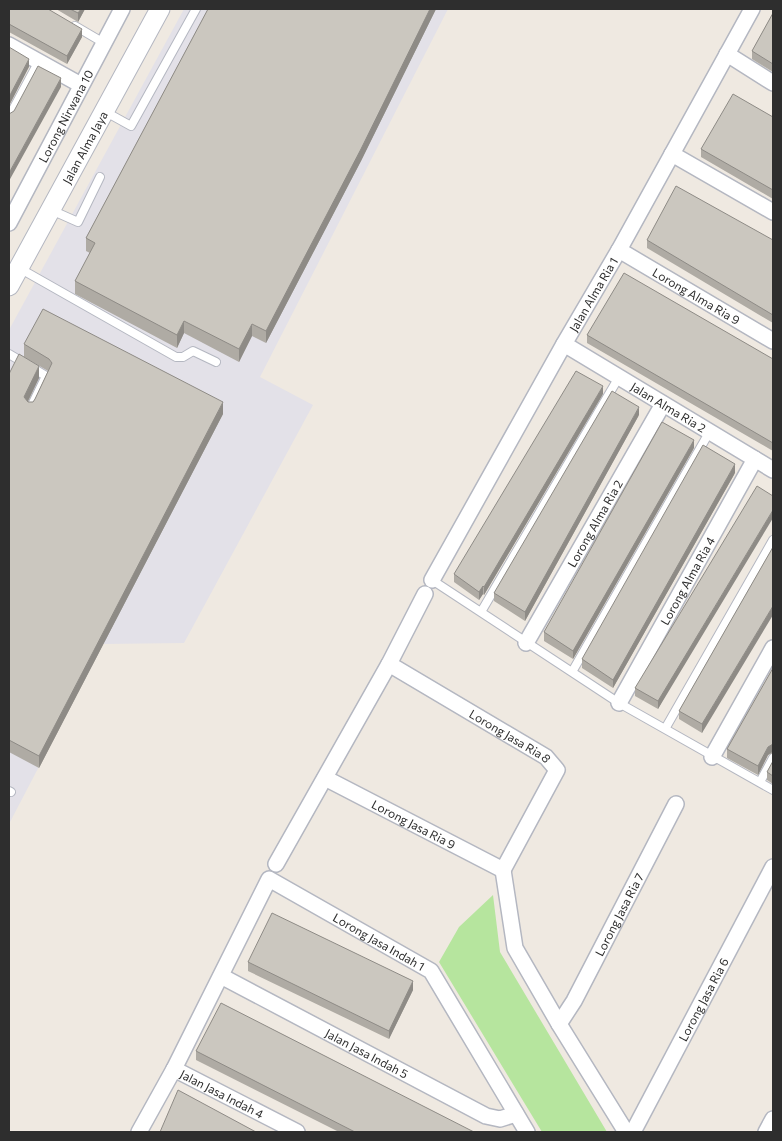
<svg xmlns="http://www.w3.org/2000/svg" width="782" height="1141" viewBox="0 0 782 1141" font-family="Commissioner,sans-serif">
	<rect width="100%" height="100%" fill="#efe9e1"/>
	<path fill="#e3e1e8" d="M184,9H448L260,377L313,405L184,643L103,644L9,824V330Z"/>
	<path fill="#b6e59e" d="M493,895L500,952L607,1132H542L439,962L459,927Z"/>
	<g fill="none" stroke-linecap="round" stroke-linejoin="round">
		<defs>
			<path id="service" d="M75,26L104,43
				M104,111L131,126L196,9
				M9,117L39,61
				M51,210L78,222L100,177
				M19,268L176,357H183L193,351L216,362
				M9,354L46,376L31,407
				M432,580L619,703L773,790
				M481,612L619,377
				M572,672L710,431
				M665,729L773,540
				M760,782L773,758
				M9,791L11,792"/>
			<g id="minor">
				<path d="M9,45L81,85"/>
				<path d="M727,54L773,83"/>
				<path d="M672,154L773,212"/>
				<path id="s1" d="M9,223L122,9"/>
				<path id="s2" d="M619,250L773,341"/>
				<path id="s3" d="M564,344L773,470"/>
				<path id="s4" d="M432,580L564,344L619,250L752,9"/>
				<path id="s5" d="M526,643L663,404"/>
				<path id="s6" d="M389,664L546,757L557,770L503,870"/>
				<path id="s7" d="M619,703L755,459"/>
				<path d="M712,757L773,648"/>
				<path id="s8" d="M325,778L503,870"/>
				<path d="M276,864L389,664L425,594"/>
				<path d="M503,870L515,948L559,1024L626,1132"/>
				<path id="s9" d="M221,976L486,1116L500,1119L516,1114"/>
				<path id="s10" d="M559,1024L574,1001L676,804"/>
				<path id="s11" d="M174,1069L297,1132"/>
				<path id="s12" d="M139,1132L174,1069L269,879L431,971L527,1132"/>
				<path id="s13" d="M633,1132L773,867"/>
				<path d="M766,1132L773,1119"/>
			</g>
			<g id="tertiary">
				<path id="s14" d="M9,286L160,9"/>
			</g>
		</defs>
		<use href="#service" stroke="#b4b7c1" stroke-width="10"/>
		<use href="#minor" stroke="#b4b7c1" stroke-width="18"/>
		<use href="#tertiary" stroke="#b4b7c1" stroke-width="21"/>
		<use href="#service" stroke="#fff" stroke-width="8"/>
		<use href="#minor" stroke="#fff" stroke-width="15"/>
		<use href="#tertiary" stroke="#fff" stroke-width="19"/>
	</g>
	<path fill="#afaba4" d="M9,9L82,37L67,64L9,32Z
		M56,9H85L78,22Z
		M208,9H436L361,161L266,343L252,336L239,362L184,333L177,348L75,294V281L90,253L86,251V238Z
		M773,13V72L752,59V51Z
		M773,117V199L701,157V149Z
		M647,240H773V323L647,248Z
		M587,335L773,359V451L587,343Z
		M24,344L223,414L39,768L9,752V374L39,378L28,402H33L35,399L48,371L24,357Z
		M603,394L484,595L483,594L479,600L454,582V574Z
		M639,415L525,621L494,601V593Z
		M694,448L573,659L544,641V632Z
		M735,473L613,688L582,668V659Z
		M773,496L658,709L635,696V688Z
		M773,547L702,733L679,719V711Z
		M773,668V753L768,755L758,775L727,758V749Z
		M773,761V784L767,780V772Z
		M248,962L413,990L389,1039L248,971Z
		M196,1051L474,1132H339L196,1060Z"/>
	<path fill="#8e8b86" d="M81,9H85L78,22V13Z
		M430,9H436L361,161L266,343V331Z
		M82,29V37L67,64V56Z
		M29,59V67L9,106V97Z
		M61,78V87L9,181V173Z
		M184,321V333L177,348V335Z
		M252,324V336L239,362V349Z
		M39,366V378L24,409V397Z
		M603,386V394L484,595V587Z
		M223,402V414L39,768V756Z
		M639,407V415L525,621V612Z
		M694,440V448L573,659V651Z
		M735,464V473L613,688V680Z
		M773,510V518L658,709V701Z
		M483,586V594L479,600V592Z
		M773,606V615L702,733V724Z
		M772,744V752L768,755L758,775V766L768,747Z
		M413,981V990L389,1039V1031Z"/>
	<path fill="#cbc7bf" stroke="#8e8b86" d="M9,9H48L82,29L67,56L9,24Z
		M70,9H81L78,13Z
		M208,9H430L361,149L266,331L252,324L239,349L184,321L177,335L75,281L95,243L86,238Z
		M773,13V64L752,51Z
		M9,47L29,59L9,97Z
		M38,66L61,78L9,173V114L14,111Z
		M733,94L773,117V190L701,149Z
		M676,186L773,240V315L647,240Z
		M624,273L773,359V443L587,335Z
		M43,309L223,402L39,756L9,740V374L19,354L39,366L24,397L28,402H33L35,399L52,363L49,359L24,344Z
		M576,371L603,386L484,587L483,586L479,592L454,574Z
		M612,391L639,407L525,612L494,593Z
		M662,422L694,440L573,651L544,632Z
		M703,445L735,464L613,680L582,659Z
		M757,486L773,496V510L658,701L635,688Z
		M773,547V606L702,724L679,711Z
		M773,668V744L768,747L758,766L727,749Z
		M773,761V776L767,772Z
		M272,913L413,981L389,1031L248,962Z
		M221,1003L474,1132H355L196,1051Z
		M178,1090L256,1132H160Z"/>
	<g text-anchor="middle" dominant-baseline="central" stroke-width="4.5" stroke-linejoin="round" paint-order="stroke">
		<g font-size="12" fill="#2e2e2e" stroke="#fff">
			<text stroke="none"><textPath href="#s1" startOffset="121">Lorong Nirwana 10</textPath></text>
			<text stroke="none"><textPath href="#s14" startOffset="158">Jalan Alma Jaya</textPath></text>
			<text stroke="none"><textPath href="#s4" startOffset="328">Jalan Alma Ria 1</textPath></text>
			<text stroke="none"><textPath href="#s2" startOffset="90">Lorong Alma Ria 9</textPath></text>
			<text stroke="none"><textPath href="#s3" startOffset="122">Jalan Alma Ria 2</textPath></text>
			<text stroke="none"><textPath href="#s5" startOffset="138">Lorong Alma Ria 2</textPath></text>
			<text stroke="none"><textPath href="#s7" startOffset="140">Lorong Alma Ria 4</textPath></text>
			<text stroke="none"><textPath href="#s6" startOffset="141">Lorong Jasa Ria 8</textPath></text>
			<text stroke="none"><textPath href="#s8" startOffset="100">Lorong Jasa Ria 9</textPath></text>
			<text stroke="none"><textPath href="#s10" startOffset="125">Lorong Jasa Ria 7</textPath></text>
			<text stroke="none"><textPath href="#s12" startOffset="411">Lorong Jasa Indah 1</textPath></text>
			<text stroke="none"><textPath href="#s13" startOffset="150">Lorong Jasa Ria 6</textPath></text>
			<text stroke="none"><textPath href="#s9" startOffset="165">Jalan Jasa Indah 5</textPath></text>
			<text stroke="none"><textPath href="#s11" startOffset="54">Jalan Jasa Indah 4</textPath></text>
		</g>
	</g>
	<rect width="782" height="1141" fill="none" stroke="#2e2e2e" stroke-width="20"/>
</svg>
